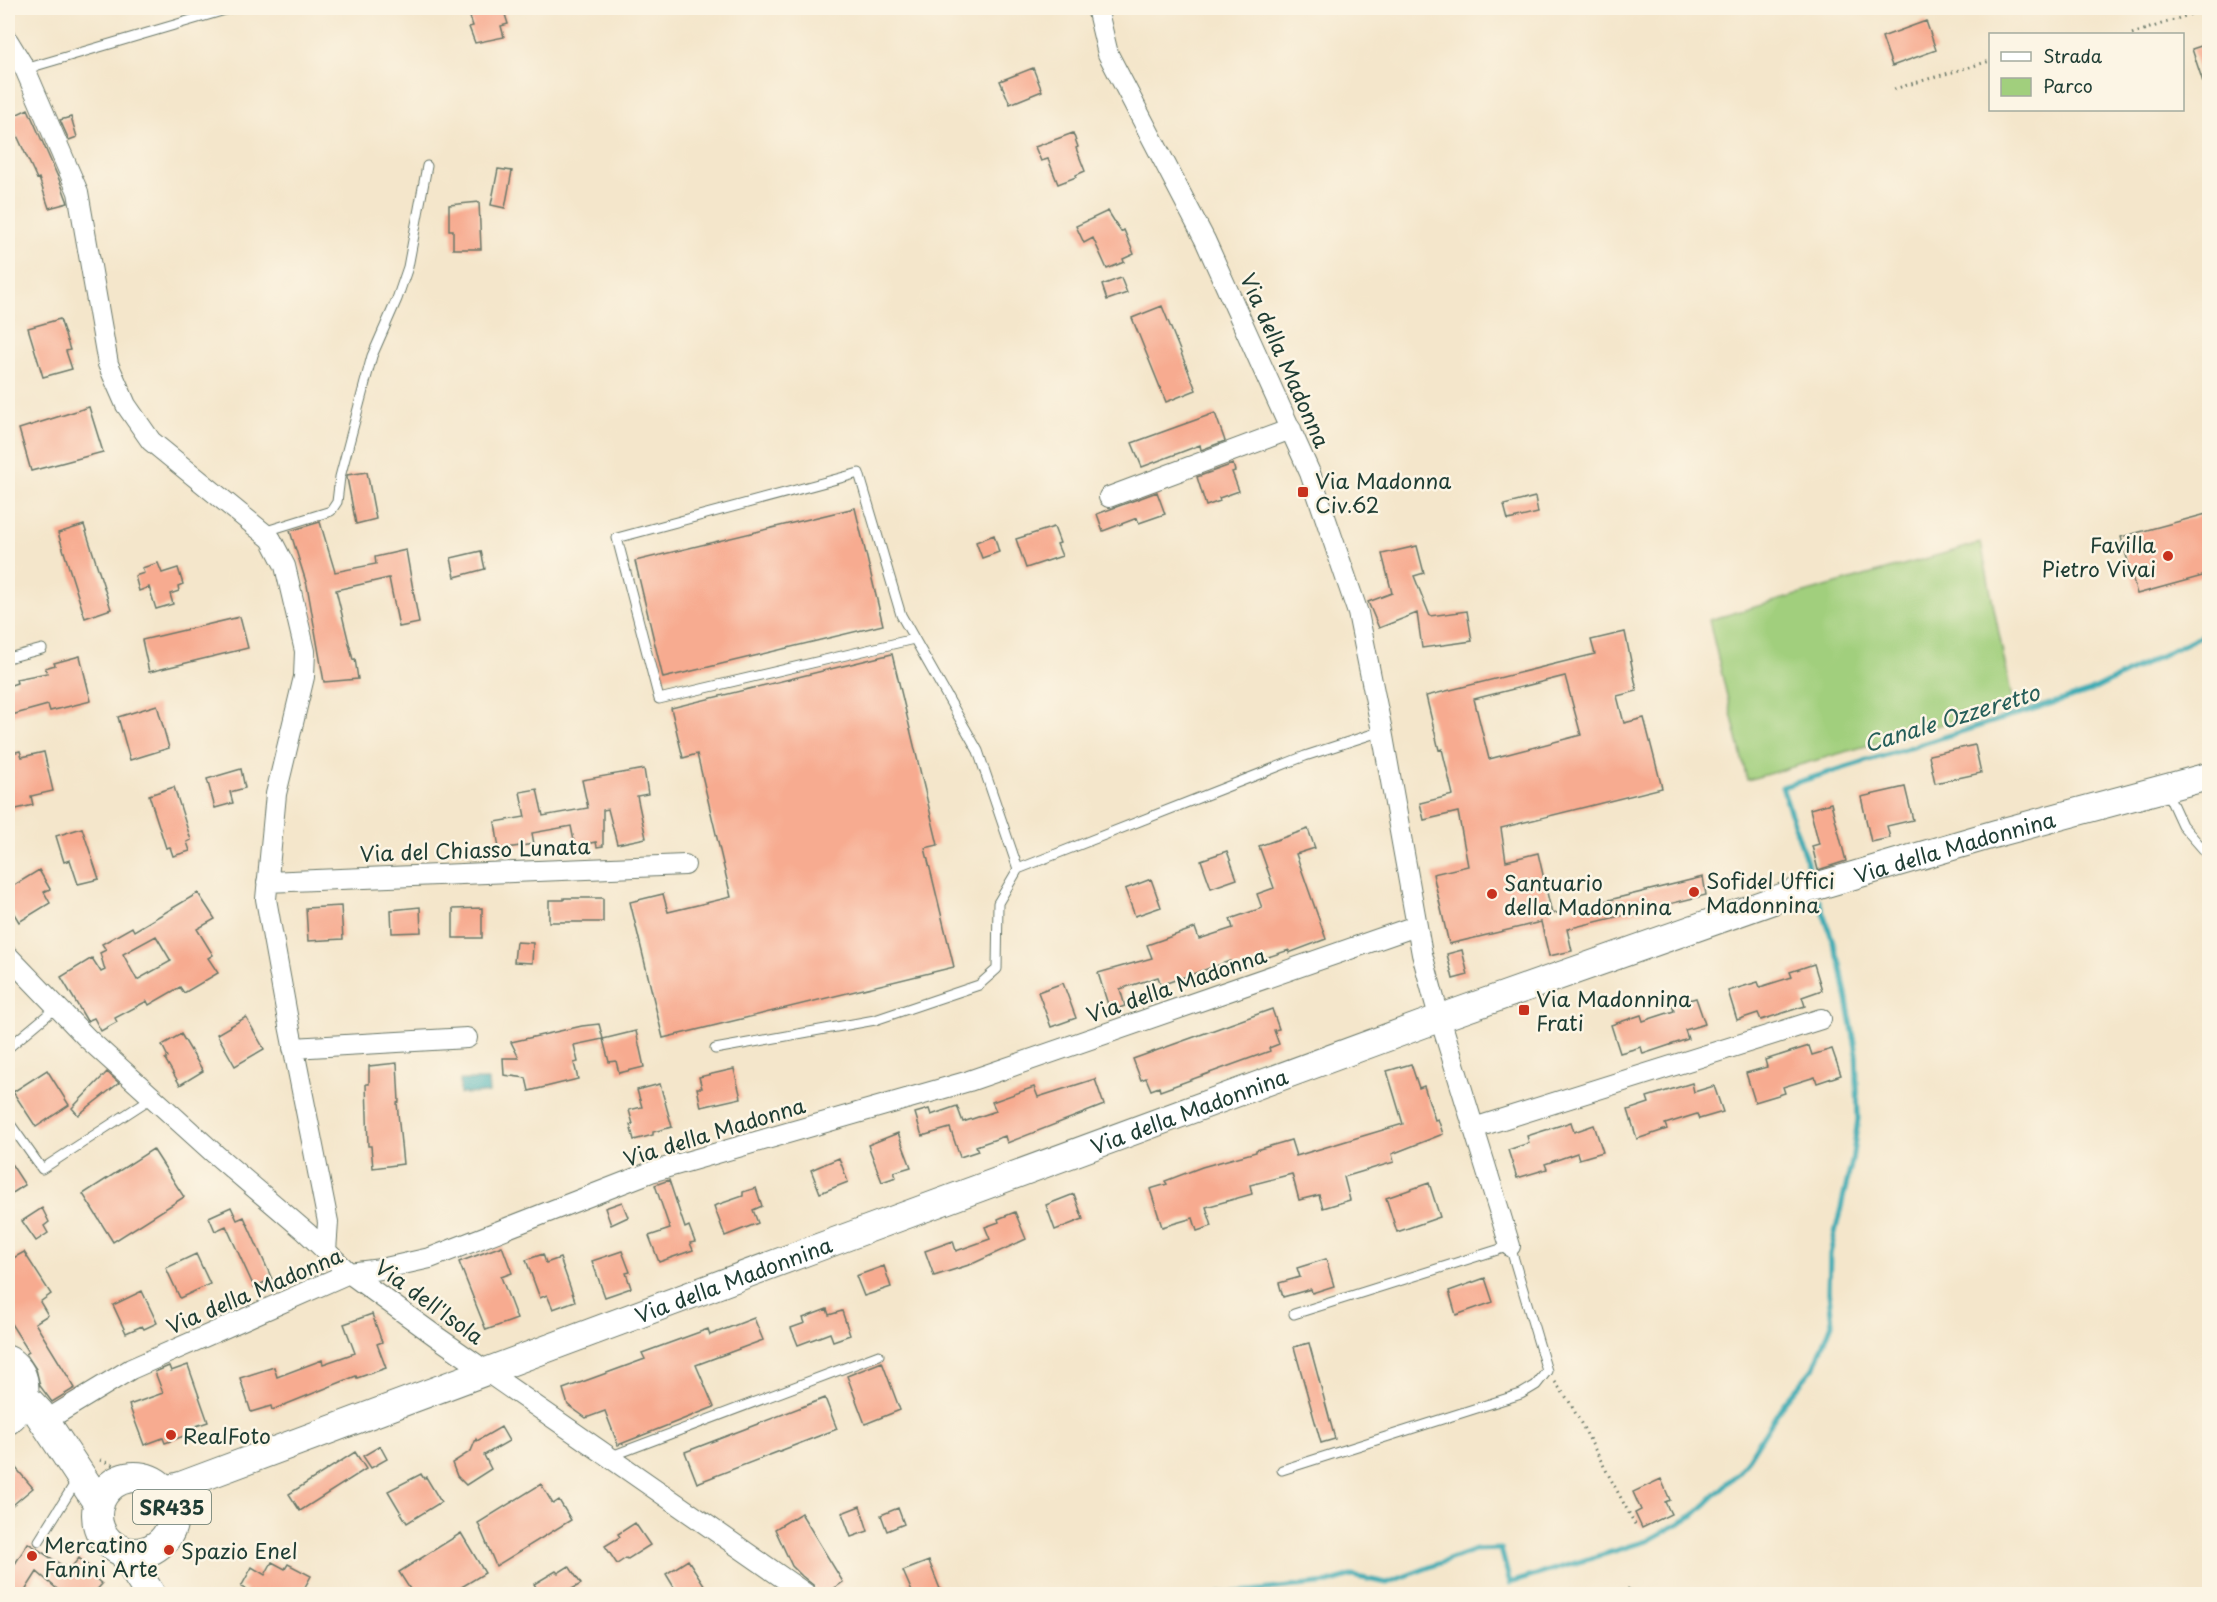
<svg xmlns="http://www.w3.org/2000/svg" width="2217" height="1602" viewBox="0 0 2217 1602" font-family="'Playpen Sans',sans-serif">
	<rect width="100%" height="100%" fill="#fcf5e5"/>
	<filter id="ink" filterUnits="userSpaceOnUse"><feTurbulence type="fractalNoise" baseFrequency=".0167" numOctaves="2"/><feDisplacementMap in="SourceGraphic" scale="12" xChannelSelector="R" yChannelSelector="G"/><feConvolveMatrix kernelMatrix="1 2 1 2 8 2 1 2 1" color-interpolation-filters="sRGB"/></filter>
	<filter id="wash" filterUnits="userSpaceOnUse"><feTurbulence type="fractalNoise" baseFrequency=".008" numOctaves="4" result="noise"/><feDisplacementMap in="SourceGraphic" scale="24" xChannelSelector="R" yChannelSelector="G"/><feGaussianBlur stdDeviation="1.35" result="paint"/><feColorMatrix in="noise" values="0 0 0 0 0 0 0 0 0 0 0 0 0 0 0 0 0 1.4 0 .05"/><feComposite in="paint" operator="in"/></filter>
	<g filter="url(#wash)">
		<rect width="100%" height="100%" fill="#f4e6cb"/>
		<path fill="#a1cf7d" stroke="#608658" stroke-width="1.5" d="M1981,543L2013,704L1747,780L1709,620Z"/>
		<path fill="#38aab3" stroke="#2c7474" stroke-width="1.5" d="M460,1080H488L489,1093L460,1094Z"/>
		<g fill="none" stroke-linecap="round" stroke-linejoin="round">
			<path stroke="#38aab3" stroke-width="5" d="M1811,875L1782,787L2089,692L2210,631
				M1219,1594L1328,1583L1352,1576L1387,1583L1475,1550L1501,1549L1510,1583L1647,1541L1694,1515L1741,1470L1783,1404L1815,1366L1832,1323L1829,1293L1830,1254L1852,1161L1858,1119L1856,1048L1840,963L1819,900"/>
		</g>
		<g id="blocks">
			<path fill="#f7ab90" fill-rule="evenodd" d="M467,8H503L508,24L501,26L504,37L475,43L469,27L473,26Z
				M1926,21L1936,50L1892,66L1882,37Z
				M2210,43V94H2207L2192,49Z
				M1033,68L1042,91L1010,104L1000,81Z
				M28,109L61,184L68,203L49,208L39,178L37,179L9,118Z
				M71,117L77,137L69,140L60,120Z
				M1073,133L1078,147L1076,148L1085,171L1076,175V177L1058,184L1048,159L1041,161L1035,147Z
				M498,169L512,171L505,208L491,205Z
				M479,202L481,249H453V230H449V205Z
				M1108,211L1121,232L1124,230L1134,254L1123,259L1124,262L1107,269L1093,238L1084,243L1076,226Z
				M1121,278L1127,293L1107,300L1102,285Z
				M1162,306L1196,390L1166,402L1132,318Z
				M60,319L70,350L66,351L72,369L43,377L28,328Z
				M89,407L103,452L31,471L19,429Z
				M1215,413L1225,441L1201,450L1200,445L1142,467L1132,443Z
				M1233,464L1235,471L1232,472L1239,491L1219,498L1220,501L1206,506L1197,477Z
				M367,472L376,519L356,524L347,478V475Z
				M1157,492L1165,514L1139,523L1137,518L1103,531L1097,514Z
				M1535,497L1538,513L1508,520L1504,505Z
				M855,508L883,625L663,678L635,561Z
				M2210,513V574L2137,594L2121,537Z
				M320,522L335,572L376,564L375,557L406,550L419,623L399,627L389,578L336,590L353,660L355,659L358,679L324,682L307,585L290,531Z
				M84,525L111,609L85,618L58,533Z
				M1054,527L1060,543L1057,544L1062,556L1026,568L1016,539Z
				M994,535L999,552L982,558L976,542Z
				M1417,546L1424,573L1414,576L1430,616L1467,611L1472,641L1422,648L1417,613L1379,628L1368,602L1392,593L1382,554Z
				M481,551L485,569L455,577L451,558Z
				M158,563L162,573L178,568L183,584L178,586L179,591L170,594L173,604L156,609L149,587L139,591L135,576L144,573L142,568Z
				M240,617L248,648L149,672L142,640Z
				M1625,632L1637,691L1617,696L1624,723L1644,718L1662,788L1501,828L1506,861L1538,853L1552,914L1703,877L1706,895L1567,929L1572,951L1549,956L1541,922L1449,944L1433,874L1468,866L1458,812L1424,820L1420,803L1453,795L1442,749L1439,750L1426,696L1595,654L1591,640ZM1565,676L1581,735L1489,759L1474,699Z
				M892,654L938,845L925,848L954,967L663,1038L630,902L663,894L668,912L731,897L697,754L683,758L671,708Z
				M80,656L91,701L50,711L48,705L8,716V686L17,683L16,679L47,673L45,668L55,665L54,663Z
				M157,705L169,748L130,760L118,717Z
				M1975,745L1981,773L1935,783L1929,755Z
				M20,751L22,757L44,752L53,791L31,796L33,805L8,811V754Z
				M241,769L245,788L230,792L233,803L215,808L207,779Z
				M644,769L648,794L637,796L646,838L617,844L608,809L603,810V846L597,847L596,842L575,846L571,826L532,833L534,844L499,849L495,822L525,817L520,792L537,789L543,816L588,808L582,780Z
				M174,787L191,840L187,842L190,851L173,856L170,847L166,848L149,795Z
				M1905,787L1913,820L1887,826L1890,838L1871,842L1861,797Z
				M1831,803L1846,861L1818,870L1812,846L1819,844L1810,809Z
				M82,828L99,879L78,884L70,860L64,862L56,836Z
				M1308,829L1315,848L1296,854L1326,939L1289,953V950L1233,969L1230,961L1161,985L1158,977L1120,989L1125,1006L1110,1011L1098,973L1152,958L1147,945L1195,928L1199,939L1233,928L1230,919L1262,908L1257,894L1274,888L1259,846Z
				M1227,851L1237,879L1211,888L1201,860Z
				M39,870L50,889L44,892L50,903L19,922L13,912L8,915V889Z
				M1151,879L1161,907L1135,916L1125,889Z
				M198,893L215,919L197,929L213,955L208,958L218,973L184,993L180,987L149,1005L147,1001L115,1018L117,1022L101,1031L94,1018L87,1021L61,977L92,958L101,972L105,970L100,953L106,950L102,944L132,927L134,931ZM156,936L171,961L137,980L123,954Z
				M564,898H603V922H549V900H564Z
				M341,906L343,939L308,941L306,908Z
				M420,907L421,932L392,933L391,910Z
				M482,908V938H453V909Z
				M516,942L533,943L532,963L514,962Z
				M1462,950L1468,975L1453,979L1447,954Z
				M1814,964L1822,990L1802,997L1805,1006L1761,1020L1758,1013L1737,1020L1728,991L1758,982L1760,987L1792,977L1790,972Z
				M1063,983L1076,1018L1051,1027L1038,992Z
				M1696,998L1705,1024L1685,1030L1688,1039L1643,1054L1641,1047L1620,1053L1611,1025L1641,1015L1643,1021L1674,1011L1672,1005Z
				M1272,1009L1279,1029L1274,1030L1279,1044L1269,1048L1270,1051L1160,1091L1159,1087L1151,1090L1146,1078L1141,1080L1133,1059Z
				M246,1017L264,1049L235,1066L217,1034Z
				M599,1024L603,1039L574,1045L578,1062L574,1063L578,1079L529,1091L526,1078L504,1075L503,1058H519L511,1042L582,1026Z
				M636,1031L644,1067L619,1073L616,1061L609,1062L603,1039Z
				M181,1034L203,1071L180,1085L165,1059L168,1057L162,1045Z
				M1809,1046L1812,1055L1832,1049L1841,1075L1817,1083L1815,1077L1783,1087L1785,1093L1755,1102L1746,1073L1767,1067L1765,1060Z
				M397,1063L399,1102L397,1103L403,1164L373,1168L371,1146H368L366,1084H369V1066Z
				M1411,1064L1419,1088L1424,1086L1435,1120L1438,1119L1443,1134L1392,1154L1394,1162L1344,1177L1350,1200L1323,1208L1319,1195L1299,1200L1292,1174L1250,1185L1252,1194L1206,1207L1212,1226L1197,1231L1193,1218L1162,1227L1150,1189L1167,1184L1165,1181L1202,1167L1256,1152V1150L1291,1140L1296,1156L1403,1124L1387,1071Z
				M734,1069L741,1098L701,1107L697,1088H702L699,1077Z
				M47,1070L69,1105L36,1127L13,1092Z
				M107,1072L119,1083L78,1115L72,1108Z
				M1095,1079L1104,1105L1007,1143L1005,1136L976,1146L978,1151L960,1157L950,1128L922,1136L915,1113L929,1109L931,1115L957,1106L963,1122L996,1111L992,1102L1034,1087L1038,1097Z
				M1692,1083L1694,1092L1714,1086L1723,1112L1699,1119L1697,1114L1665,1124L1667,1129L1637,1139L1628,1110L1649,1103L1647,1097Z
				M660,1084L672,1127L653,1132V1135L634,1140L630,1125L633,1124L629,1110L642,1107L637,1090Z
				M1571,1122L1574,1132L1594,1125L1603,1152L1579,1159L1577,1153L1545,1164L1547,1169L1517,1178L1508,1150L1529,1143L1527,1136Z
				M898,1133L911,1167L894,1172L896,1177L882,1182L868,1145Z
				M153,1149L184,1197L113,1242L83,1194Z
				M839,1158L848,1182L820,1193L811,1170Z
				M8,1159L25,1185L8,1196Z
				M669,1180L685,1228L689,1226L695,1242L690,1243L693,1250L659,1262L649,1236L670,1229L655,1185Z
				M1429,1183L1440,1217L1397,1232L1386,1198Z
				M756,1188L762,1206L753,1210L758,1223L725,1236L714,1206L743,1196V1192Z
				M1074,1194L1083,1219L1055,1230L1046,1205Z
				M622,1202L628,1217L611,1225L605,1208Z
				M231,1207L237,1220L244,1217L272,1279L254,1287L226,1226L215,1231L209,1217Z
				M42,1208L49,1222L44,1226L48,1233L36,1241L22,1221Z
				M1015,1212L1026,1239L972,1264L934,1276L925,1251L953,1241L956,1251L990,1239L985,1227L999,1222L998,1219Z
				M502,1246L512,1273L501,1277L517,1319L486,1330L459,1262Z
				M622,1251L630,1272L626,1273L631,1288L605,1297L592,1261Z
				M24,1252L51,1294L40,1302L48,1315L35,1323L75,1388L52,1402L40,1386L36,1369L26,1354L29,1352L8,1319V1261Z
				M196,1254L210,1284L180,1298L166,1268Z
				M543,1254L546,1263L560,1258L575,1301L553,1309L547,1295L540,1298L526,1260Z
				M1326,1259L1334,1286L1312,1293L1311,1289L1283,1297L1279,1283L1300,1277L1297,1268Z
				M884,1266L891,1287L864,1296L856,1276Z
				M1485,1278L1493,1302L1456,1315L1449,1291Z
				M142,1291L157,1323L144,1329L142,1326L126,1333L113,1305Z
				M827,1309L829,1315L842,1311L850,1335L833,1341L830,1333L798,1345L791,1328L805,1323L803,1318Z
				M372,1314L382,1342L377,1344L386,1368L357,1378L356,1376L272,1410L271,1406L251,1412L240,1378L274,1367L277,1377L322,1360L323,1364L355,1353L344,1324Z
				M754,1318L763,1340L696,1365L714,1407L618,1445L605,1411L586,1418L568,1405L563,1389L645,1359L642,1353L708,1329L710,1335Z
				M1309,1343L1335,1439L1321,1443L1294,1347Z
				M882,1362L900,1410L865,1424L847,1376Z
				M188,1365L208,1422L187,1429L189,1434L165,1443L163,1438L144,1445L129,1405L163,1393L155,1372L169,1366L171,1371Z
				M825,1398L837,1429L697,1483L685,1452Z
				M501,1427L509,1441L484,1455L491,1469L466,1485L457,1476L452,1463L471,1451L476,1439L477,1441Z
				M380,1446L387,1459L371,1468L363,1456Z
				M355,1452L366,1469L300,1511L289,1494Z
				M15,1467L33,1488L8,1509V1473Z
				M421,1474L424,1479L426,1477L441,1502L407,1523L388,1491Z
				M1661,1479L1670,1500L1665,1502L1671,1514L1642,1528L1635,1513L1641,1510L1633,1492Z
				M541,1484L553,1504L559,1500L571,1520L496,1566L478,1523Z
				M860,1506L868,1531L851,1537L842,1513Z
				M898,1508L904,1524L887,1531L881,1515Z
				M801,1513L843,1582L826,1594L817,1592L813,1585L802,1576L792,1566L775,1529Z
				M635,1523L650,1545L628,1559L626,1558L617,1564L605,1546L620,1537L618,1534Z
				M461,1533L485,1573L450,1594H413L399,1572Z
				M28,1543L69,1570L79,1558L91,1568L88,1572L102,1584L93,1594H63L37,1572L23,1594H8V1575Z
				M688,1560L710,1594H678L666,1574Z
				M929,1561L942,1594H913L903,1571Z
				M272,1562L285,1569L288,1564L311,1576L301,1594H244L247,1590L241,1587L252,1567L265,1575Z
				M569,1566L581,1584L563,1594H540L534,1584L556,1571L558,1573Z"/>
		</g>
	</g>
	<g filter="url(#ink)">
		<use href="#blocks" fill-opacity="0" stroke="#6a7869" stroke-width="1.5"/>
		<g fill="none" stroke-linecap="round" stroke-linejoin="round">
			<defs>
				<path id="lane" d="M25,69L232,8
					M263,532L331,511L337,502L340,477L372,356L397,299L408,267L427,166
					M914,639L659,699L617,538L859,473L901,615L978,751L1018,869
					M8,658L42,649
					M2166,790L2182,825L2210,857
					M8,1048L57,1007
					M715,1049L875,1020L979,985L997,969L998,903L1018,869L1305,756L1382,731
					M8,1121L42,1169L153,1097
					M609,1457L879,1355
					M1282,1470L1521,1394L1536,1385L1547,1371L1510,1246L1294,1314
					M39,1541L77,1480"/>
				<path id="street" d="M1097,8L1108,54L1205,240L1310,473L1358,613L1382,731L1422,954L1435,1002L1510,1246
					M8,41L25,69L78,192L108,364L126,405L151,441L271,539L285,566L305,651L304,677L276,794L266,899L287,1015L328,1222L326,1251
					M1109,497L1291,429
					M267,882L685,865
					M8,956L87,1038L215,1154L306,1232L349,1273L437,1337L806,1594
					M293,1048L467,1038
					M1474,1128L1821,1019
					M45,1421L131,1369L349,1273L381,1269L430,1258L651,1172L969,1081L1416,926"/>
				<g id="secondary">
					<path id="s1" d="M163,1490L182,1485L814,1249L1440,1018L1797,892L1998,833L2210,776"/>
				</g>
				<path id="primary" d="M8,1361C30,1377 27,1403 8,1419
					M23,1396L39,1413L99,1504
					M97 1515a38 38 0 1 1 76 0a38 38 0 1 1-76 0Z
					M122,1550L150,1594"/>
			</defs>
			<use href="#lane" stroke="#6a7869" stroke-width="11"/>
			<use href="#street" stroke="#6a7869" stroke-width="22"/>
			<use href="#secondary" stroke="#6a7869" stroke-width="29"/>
			<use href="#primary" stroke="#6a7869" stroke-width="32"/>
			<path stroke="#6a7869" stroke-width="3" stroke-dasharray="1.5 4.5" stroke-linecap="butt" d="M2132,34L2209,8
				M1894,89L1990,61
				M1555,1382L1569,1401L1637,1528
				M100,1460L124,1469L151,1471
				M1625,1594L1629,1588"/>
			<use href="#lane" stroke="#fff" stroke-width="9"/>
			<use href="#street" stroke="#fff" stroke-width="20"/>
			<use href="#secondary" stroke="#fff" stroke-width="27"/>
			<use href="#primary" stroke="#fff" stroke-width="30"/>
		</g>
	</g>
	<g fill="#c8321e" stroke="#fcf5e5" stroke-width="2">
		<rect x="1297" y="486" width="12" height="12" rx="3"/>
		<circle cx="2168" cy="556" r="6"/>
		<circle cx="1694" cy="892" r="6"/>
		<circle cx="1492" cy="894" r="6"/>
		<rect x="1518" y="1004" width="12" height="12" rx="3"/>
		<circle cx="171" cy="1435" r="6"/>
		<circle cx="169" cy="1550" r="6"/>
		<circle cx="32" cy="1556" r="6"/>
	</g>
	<g text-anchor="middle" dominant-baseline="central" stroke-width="5" stroke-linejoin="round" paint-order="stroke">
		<rect fill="#fcf5e5" stroke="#617469" stroke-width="1.5" x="133" y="1490" width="78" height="34" rx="4.5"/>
		<g font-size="20" font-weight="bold" fill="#1f3d34">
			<text x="172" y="1507">SR435</text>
		</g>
		<g font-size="21" fill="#1f3d34" stroke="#fcf5e5">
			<text transform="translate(1286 360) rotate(66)">Via della Madonna</text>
			<text stroke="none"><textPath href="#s1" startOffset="1904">Via della Madonnina</textPath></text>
			<text transform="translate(475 849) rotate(-2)">Via del Chiasso Lunata</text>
			<text transform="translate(1176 984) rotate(-19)">Via della Madonna</text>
			<text stroke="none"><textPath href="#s1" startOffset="1094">Via della Madonnina</textPath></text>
			<text transform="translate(714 1131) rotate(-17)">Via della Madonna</text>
			<text stroke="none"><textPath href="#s1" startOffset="608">Via della Madonnina</textPath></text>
			<text transform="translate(254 1290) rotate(-23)">Via della Madonna</text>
			<text transform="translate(430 1301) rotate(36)">Via dell'Isola</text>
		</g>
		<g font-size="21" fill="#1f3d34" stroke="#fcf5e5" text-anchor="start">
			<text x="1315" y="480">Via Madonna<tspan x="1315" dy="24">Civ.62</tspan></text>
			<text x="2156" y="544" text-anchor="end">Favilla<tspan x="2156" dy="24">Pietro Vivai</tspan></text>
			<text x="1706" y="880">Sofidel Uffici<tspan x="1706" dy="24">Madonnina</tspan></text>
			<text x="1504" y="882">Santuario<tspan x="1504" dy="24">della Madonnina</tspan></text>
			<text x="1536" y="998">Via Madonnina<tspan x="1536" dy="24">Frati</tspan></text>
			<text x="183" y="1435">RealFoto</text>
			<text x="44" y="1544">Mercatino<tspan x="44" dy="24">Fanini Arte</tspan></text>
			<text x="181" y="1550">Spazio Enel</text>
		</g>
		<g font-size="22" font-style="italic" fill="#265e5a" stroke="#fcf5e5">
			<text transform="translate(1951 717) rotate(-17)">Canale Ozzeretto</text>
		</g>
	</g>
	<rect width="2217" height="1602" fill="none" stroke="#fcf5e5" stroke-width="30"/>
	<rect x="1989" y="33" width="195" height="78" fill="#fcf5e5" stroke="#a4ab9e" stroke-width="1.5"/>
	<rect x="2001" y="52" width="30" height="9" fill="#ffffff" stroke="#a4ab9e" stroke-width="1.5"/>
	<text x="2043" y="63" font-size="18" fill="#1f3d34">Strada</text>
	<rect x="2001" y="78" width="30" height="18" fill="#a1cf7d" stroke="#a4ab9e" stroke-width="1.5"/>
	<text x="2043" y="93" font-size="18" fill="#1f3d34">Parco</text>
</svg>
